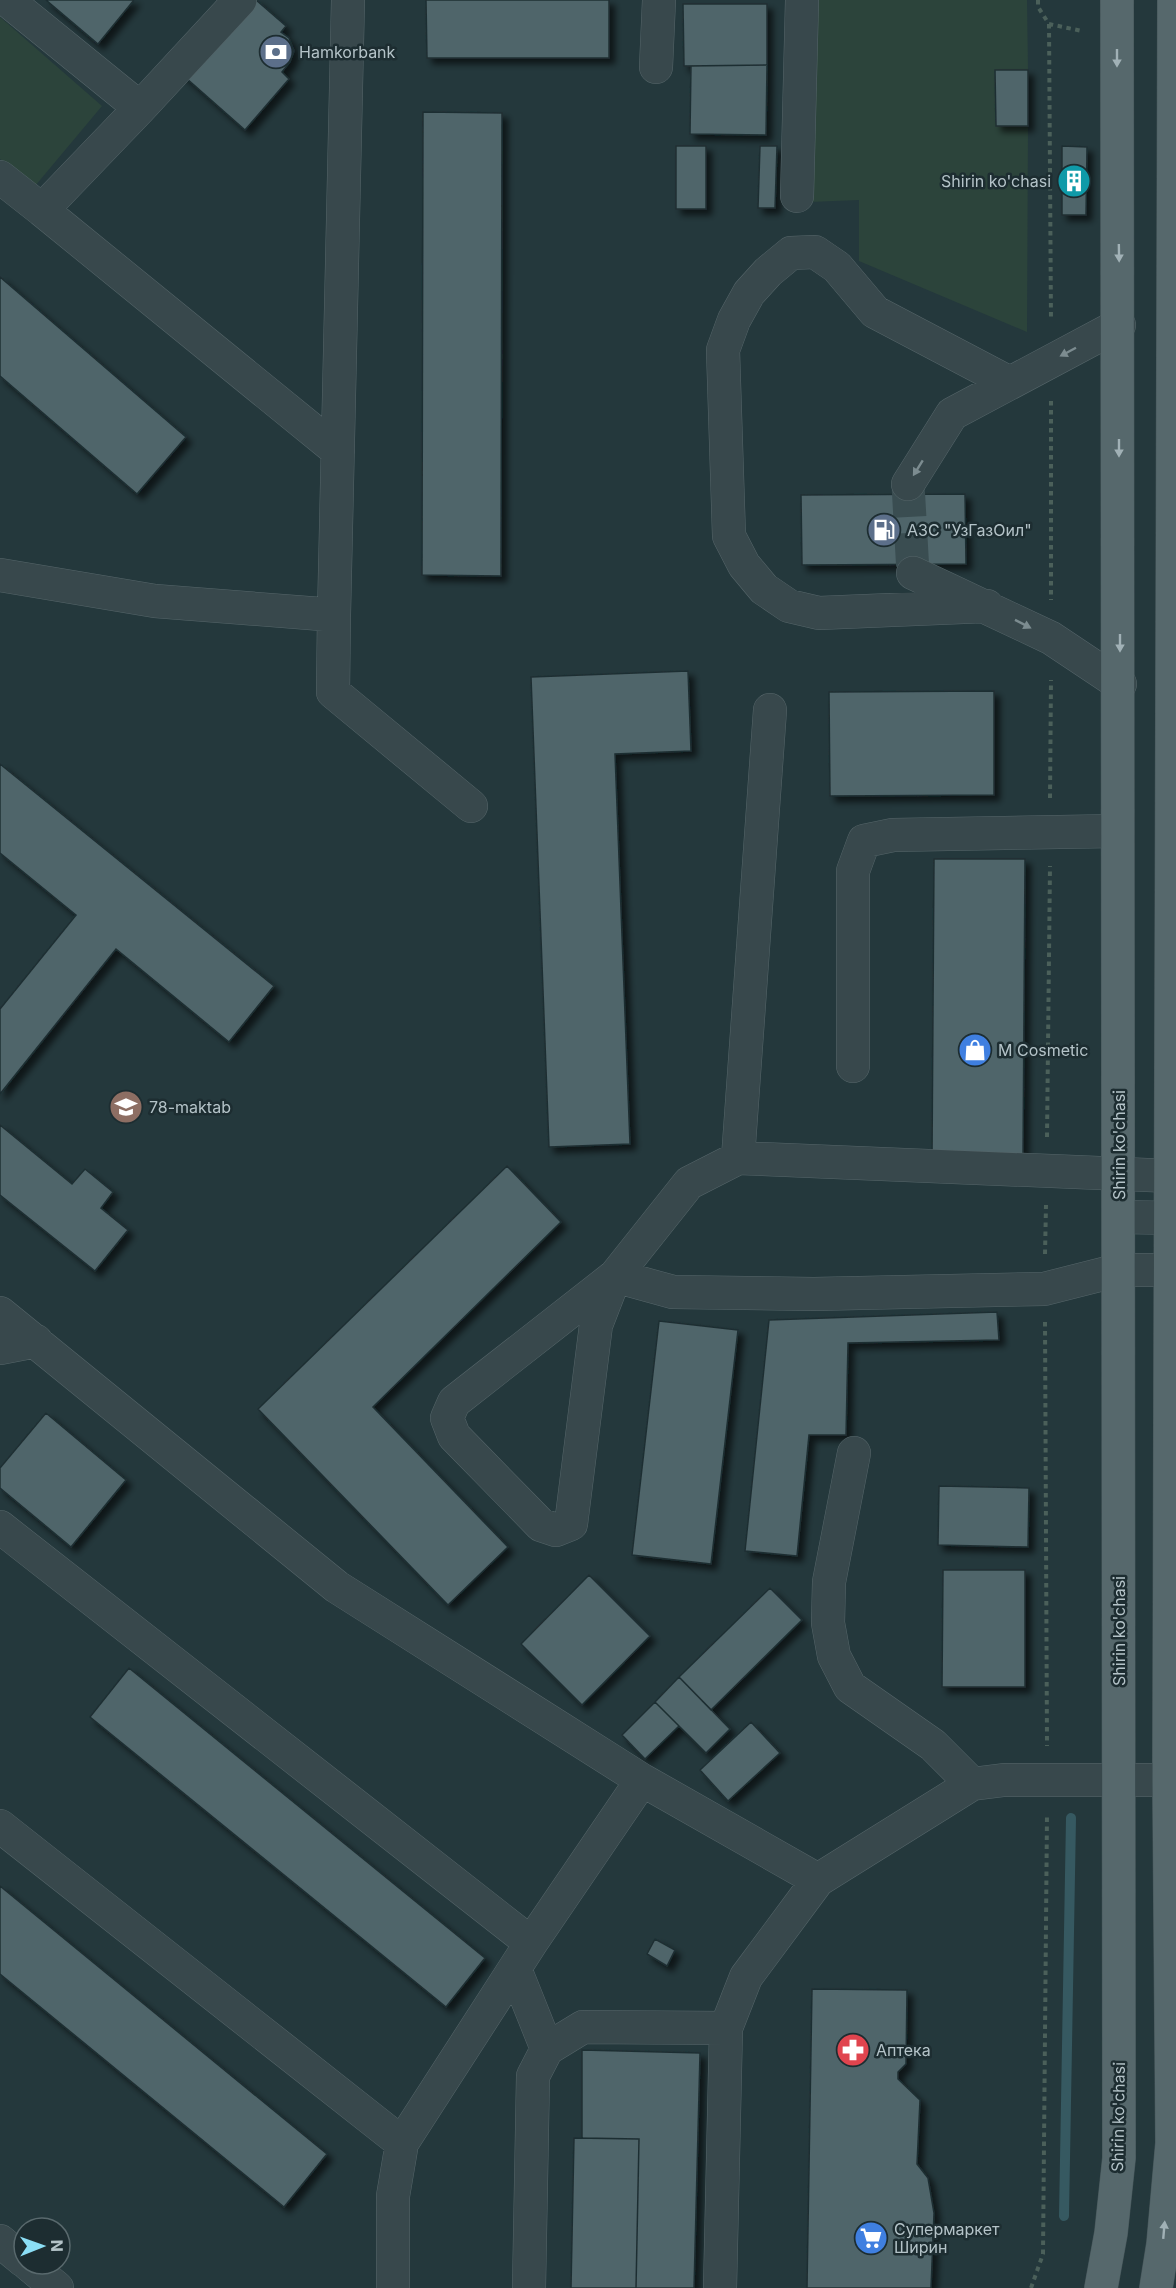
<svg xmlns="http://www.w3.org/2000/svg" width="1176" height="2288" viewBox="0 0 1176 2288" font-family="Inter,sans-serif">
	<defs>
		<filter id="shadow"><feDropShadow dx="5.5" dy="5.5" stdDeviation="3" flood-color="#0009"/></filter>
	</defs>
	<rect width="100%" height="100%" fill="#24383c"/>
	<path fill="#2c443b" d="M813,0H1027L1028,70L995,71L996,126H1028L1027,332L859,261V200L809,202Z
		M0,17L102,106L35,186L0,159Z"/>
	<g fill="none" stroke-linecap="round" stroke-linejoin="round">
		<path stroke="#365961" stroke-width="10" d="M1064,2216L1071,1818"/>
	</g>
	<path fill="#4f656a" stroke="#1f2f33" stroke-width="1.5" filter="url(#shadow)" d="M46,0H134L98,44Z
		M238,0H256L286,26L281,32L289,38L294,51L290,62L282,72L289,79L245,130L177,70Z
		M426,0H609V58H427Z
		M683,4H767V65L684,66Z
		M767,65L766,135L690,134L691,66Z
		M995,70H1028V126H996Z
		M423,112L502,113L501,576L422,575Z
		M676,146H706V209H676Z
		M760,146H777L775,208H758Z
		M1062,146L1087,147L1086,215H1062Z
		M0,277L186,437L137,494L0,376Z
		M965,494L966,564L802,565L801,495Z
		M688,671L691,751L615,754L630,1144L549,1147L531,677Z
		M994,691V795L830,796L829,692Z
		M0,764L274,986L229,1042L116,949L0,1094V1009L76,915L0,853Z
		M934,859H1025L1023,1160L932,1159Z
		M0,1125L72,1184L85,1169L113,1192L101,1208L128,1230L95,1271L0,1195Z
		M507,1166L561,1222L373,1407L508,1547L448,1605L258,1409Z
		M997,1312L999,1340L848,1343L846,1435H809L797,1556L745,1551L769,1320Z
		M659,1321L738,1330L711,1564L632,1555Z
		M46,1413L126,1480L71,1547L0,1488V1468Z
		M939,1486L1029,1488L1028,1547L938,1545Z
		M943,1570H1025V1687H942Z
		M589,1575L650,1636L582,1705L521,1644Z
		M770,1588L802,1620L711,1710L679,1677Z
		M129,1668L485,1958L446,2007L90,1717Z
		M679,1677L730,1729L706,1753L655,1702Z
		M655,1702L679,1726L645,1759L622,1735Z
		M751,1722L780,1753L728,1801L700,1770Z
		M0,1886L327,2154L284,2207L0,1974Z
		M655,1939L675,1950L667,1966L647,1954Z
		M812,1989L907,1990L906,2064L898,2072V2079L920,2100L917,2164L928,2178L934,2213L931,2288H807Z
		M582,2050L700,2053L694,2288H636L639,2139L582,2138Z
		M574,2138L639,2139L636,2288H571Z"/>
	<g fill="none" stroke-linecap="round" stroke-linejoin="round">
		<path stroke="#3a4d51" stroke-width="33" stroke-dasharray="33 16" stroke-linecap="butt" d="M908,484L913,573"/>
		<defs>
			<path id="minor" d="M7,0L140,108L240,0
				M656,67L659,0
				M0,177L42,210L140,108
				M797,196L802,0
				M42,210L338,451
				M908,484L952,414L1119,325
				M913,573L1051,638L1120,684
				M0,575L155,601L334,615L348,0
				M987,606L819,613L789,606L764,589L744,565L729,536L723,350L734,320L749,293L768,272L791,253L815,252L837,267L875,312L1010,383
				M334,615L333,692L471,806
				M853,1066V871L864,841L893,835L1117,831
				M738,1158L770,710
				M1119,1217L1176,1218
				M1171,1270H1119L1044,1289L814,1294L673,1292L615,1276L454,1402L447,1418L454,1436L541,1525L556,1530L571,1524L596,1325L615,1276L689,1183L738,1158L1171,1176
				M0,1313L337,1587L642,1780L818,1880L972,1784L1004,1780H1169
				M0,1348L36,1341
				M854,1453L829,1582L828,1623L834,1656L850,1687L933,1745L972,1784
				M0,1527L531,1943
				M0,1826L402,2143
				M515,1969L547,2049
				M0,2241L24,2261
				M28,2264L57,2288
				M393,2288V2196L402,2143L531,1943L642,1780
				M529,2288L533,2076L547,2049L583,2027L726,2028
				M720,2288L726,2028L746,1977L818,1880"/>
			<path id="major" d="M1101,2288L1111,2233L1119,2158L1117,0
				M1156,2288L1163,2244L1172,2143L1169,1780L1174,0"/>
		</defs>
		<use href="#minor" stroke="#56666a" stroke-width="34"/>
		<use href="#major" stroke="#445458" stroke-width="34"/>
		<path stroke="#4b605a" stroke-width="4" stroke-dasharray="4.5 4.5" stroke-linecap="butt" d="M1038,0V7L1049,24L1082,31
			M1049,24L1051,321
			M1051,401V600
			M1050,798L1051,680
			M1047,1137L1050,866
			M1045,1254L1046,1205
			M1045,1322L1047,1746
			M1031,2288L1043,2254L1047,1814"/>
		<use href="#minor" stroke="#38484c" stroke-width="33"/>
		<use href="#major" stroke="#56686c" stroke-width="33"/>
	</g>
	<defs><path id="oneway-solid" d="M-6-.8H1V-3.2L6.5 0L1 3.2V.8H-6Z" transform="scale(1.5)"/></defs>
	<g fill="#a1b1b6">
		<use href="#oneway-solid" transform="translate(1117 58) rotate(90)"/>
		<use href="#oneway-solid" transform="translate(1119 253) rotate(89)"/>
		<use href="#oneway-solid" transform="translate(1119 448) rotate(90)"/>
		<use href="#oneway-solid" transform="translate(1120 643) rotate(90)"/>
		<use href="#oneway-solid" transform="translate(1164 2230) rotate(-85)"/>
	</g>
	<g fill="#7c8c90">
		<use href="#oneway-solid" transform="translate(1068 352) rotate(152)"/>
		<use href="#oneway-solid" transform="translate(918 468) rotate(122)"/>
		<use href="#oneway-solid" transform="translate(1023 624) rotate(27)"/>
	</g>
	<defs>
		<symbol id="bank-disc" viewBox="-11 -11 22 22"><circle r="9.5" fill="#5c6f8a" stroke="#1d2d31"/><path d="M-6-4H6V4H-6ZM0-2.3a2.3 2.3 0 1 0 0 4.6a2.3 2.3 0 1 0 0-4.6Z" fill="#fff"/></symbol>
		<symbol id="building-disc" viewBox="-11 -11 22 22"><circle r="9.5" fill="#0f9aa8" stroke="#1d2d31"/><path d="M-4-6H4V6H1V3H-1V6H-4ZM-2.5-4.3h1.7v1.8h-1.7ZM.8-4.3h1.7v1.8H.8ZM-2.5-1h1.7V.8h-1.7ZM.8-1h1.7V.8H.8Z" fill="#fff"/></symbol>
		<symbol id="fuel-disc" viewBox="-11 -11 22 22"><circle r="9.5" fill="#5c6f8a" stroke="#1d2d31"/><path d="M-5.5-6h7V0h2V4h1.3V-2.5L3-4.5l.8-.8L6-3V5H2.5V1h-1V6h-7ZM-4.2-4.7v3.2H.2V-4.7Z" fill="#fff"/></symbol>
		<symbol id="shop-disc" viewBox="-11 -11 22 22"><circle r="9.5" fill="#3f7fe0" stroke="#1d2d31"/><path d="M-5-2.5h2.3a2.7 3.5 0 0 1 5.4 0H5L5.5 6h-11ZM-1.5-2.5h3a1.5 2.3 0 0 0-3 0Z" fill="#fff"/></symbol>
		<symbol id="school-disc" viewBox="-11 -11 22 22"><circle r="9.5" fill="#8d6e63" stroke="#1d2d31"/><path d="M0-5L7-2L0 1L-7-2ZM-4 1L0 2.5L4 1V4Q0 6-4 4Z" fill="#fff"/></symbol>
		<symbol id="pharmacy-disc" viewBox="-11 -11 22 22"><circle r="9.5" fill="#e0444e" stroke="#1d2d31"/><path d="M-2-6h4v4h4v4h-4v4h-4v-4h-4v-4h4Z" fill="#fff"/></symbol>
		<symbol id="supermarket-disc" viewBox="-11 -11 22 22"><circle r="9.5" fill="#3f7fe0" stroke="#1d2d31"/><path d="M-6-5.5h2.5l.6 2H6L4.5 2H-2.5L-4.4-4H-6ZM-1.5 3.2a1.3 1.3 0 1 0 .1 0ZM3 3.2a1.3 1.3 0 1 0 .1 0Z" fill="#fff"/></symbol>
	</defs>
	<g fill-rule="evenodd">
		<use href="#bank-disc" x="257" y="33" width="38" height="38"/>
		<use href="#building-disc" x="1055" y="162" width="38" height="38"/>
		<use href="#fuel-disc" x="865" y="511" width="38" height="38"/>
		<use href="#shop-disc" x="956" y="1031" width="38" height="38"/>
		<use href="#school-disc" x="107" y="1088" width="38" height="38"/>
		<use href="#pharmacy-disc" x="834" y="2031" width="38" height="38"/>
		<use href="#supermarket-disc" x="852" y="2219" width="38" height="38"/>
	</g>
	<g text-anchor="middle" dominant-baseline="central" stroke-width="5" stroke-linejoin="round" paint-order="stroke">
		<g font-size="16" fill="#b4c3c8" stroke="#1d2d31" text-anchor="start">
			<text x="299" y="52">Hamkorbank</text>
			<text x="1051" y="181" text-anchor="end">Shirin ko'chasi</text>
			<text x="907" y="530">АЗС "УзГазОил"</text>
			<text x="998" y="1050">M Cosmetic</text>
			<text x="149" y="1107">78-maktab</text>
			<text x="876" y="2050">Аптека</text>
			<text x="894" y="2229">Супермаркет<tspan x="894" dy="18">Ширин</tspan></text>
		</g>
		<g font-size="16" fill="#b4c3c8" stroke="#1d2d31">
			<text transform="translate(1119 1145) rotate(-90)">Shirin ko'chasi</text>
			<text transform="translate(1119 1631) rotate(-90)">Shirin ko'chasi</text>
			<text transform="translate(1118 2117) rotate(-89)">Shirin ko'chasi</text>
		</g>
	</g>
	<g transform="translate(42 2246) rotate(89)"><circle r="28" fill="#1d2d31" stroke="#59696d" stroke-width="1.5"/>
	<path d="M0-4.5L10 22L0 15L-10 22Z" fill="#8bdef5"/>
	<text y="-9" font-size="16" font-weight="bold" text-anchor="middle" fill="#b4c3c8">N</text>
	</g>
</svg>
